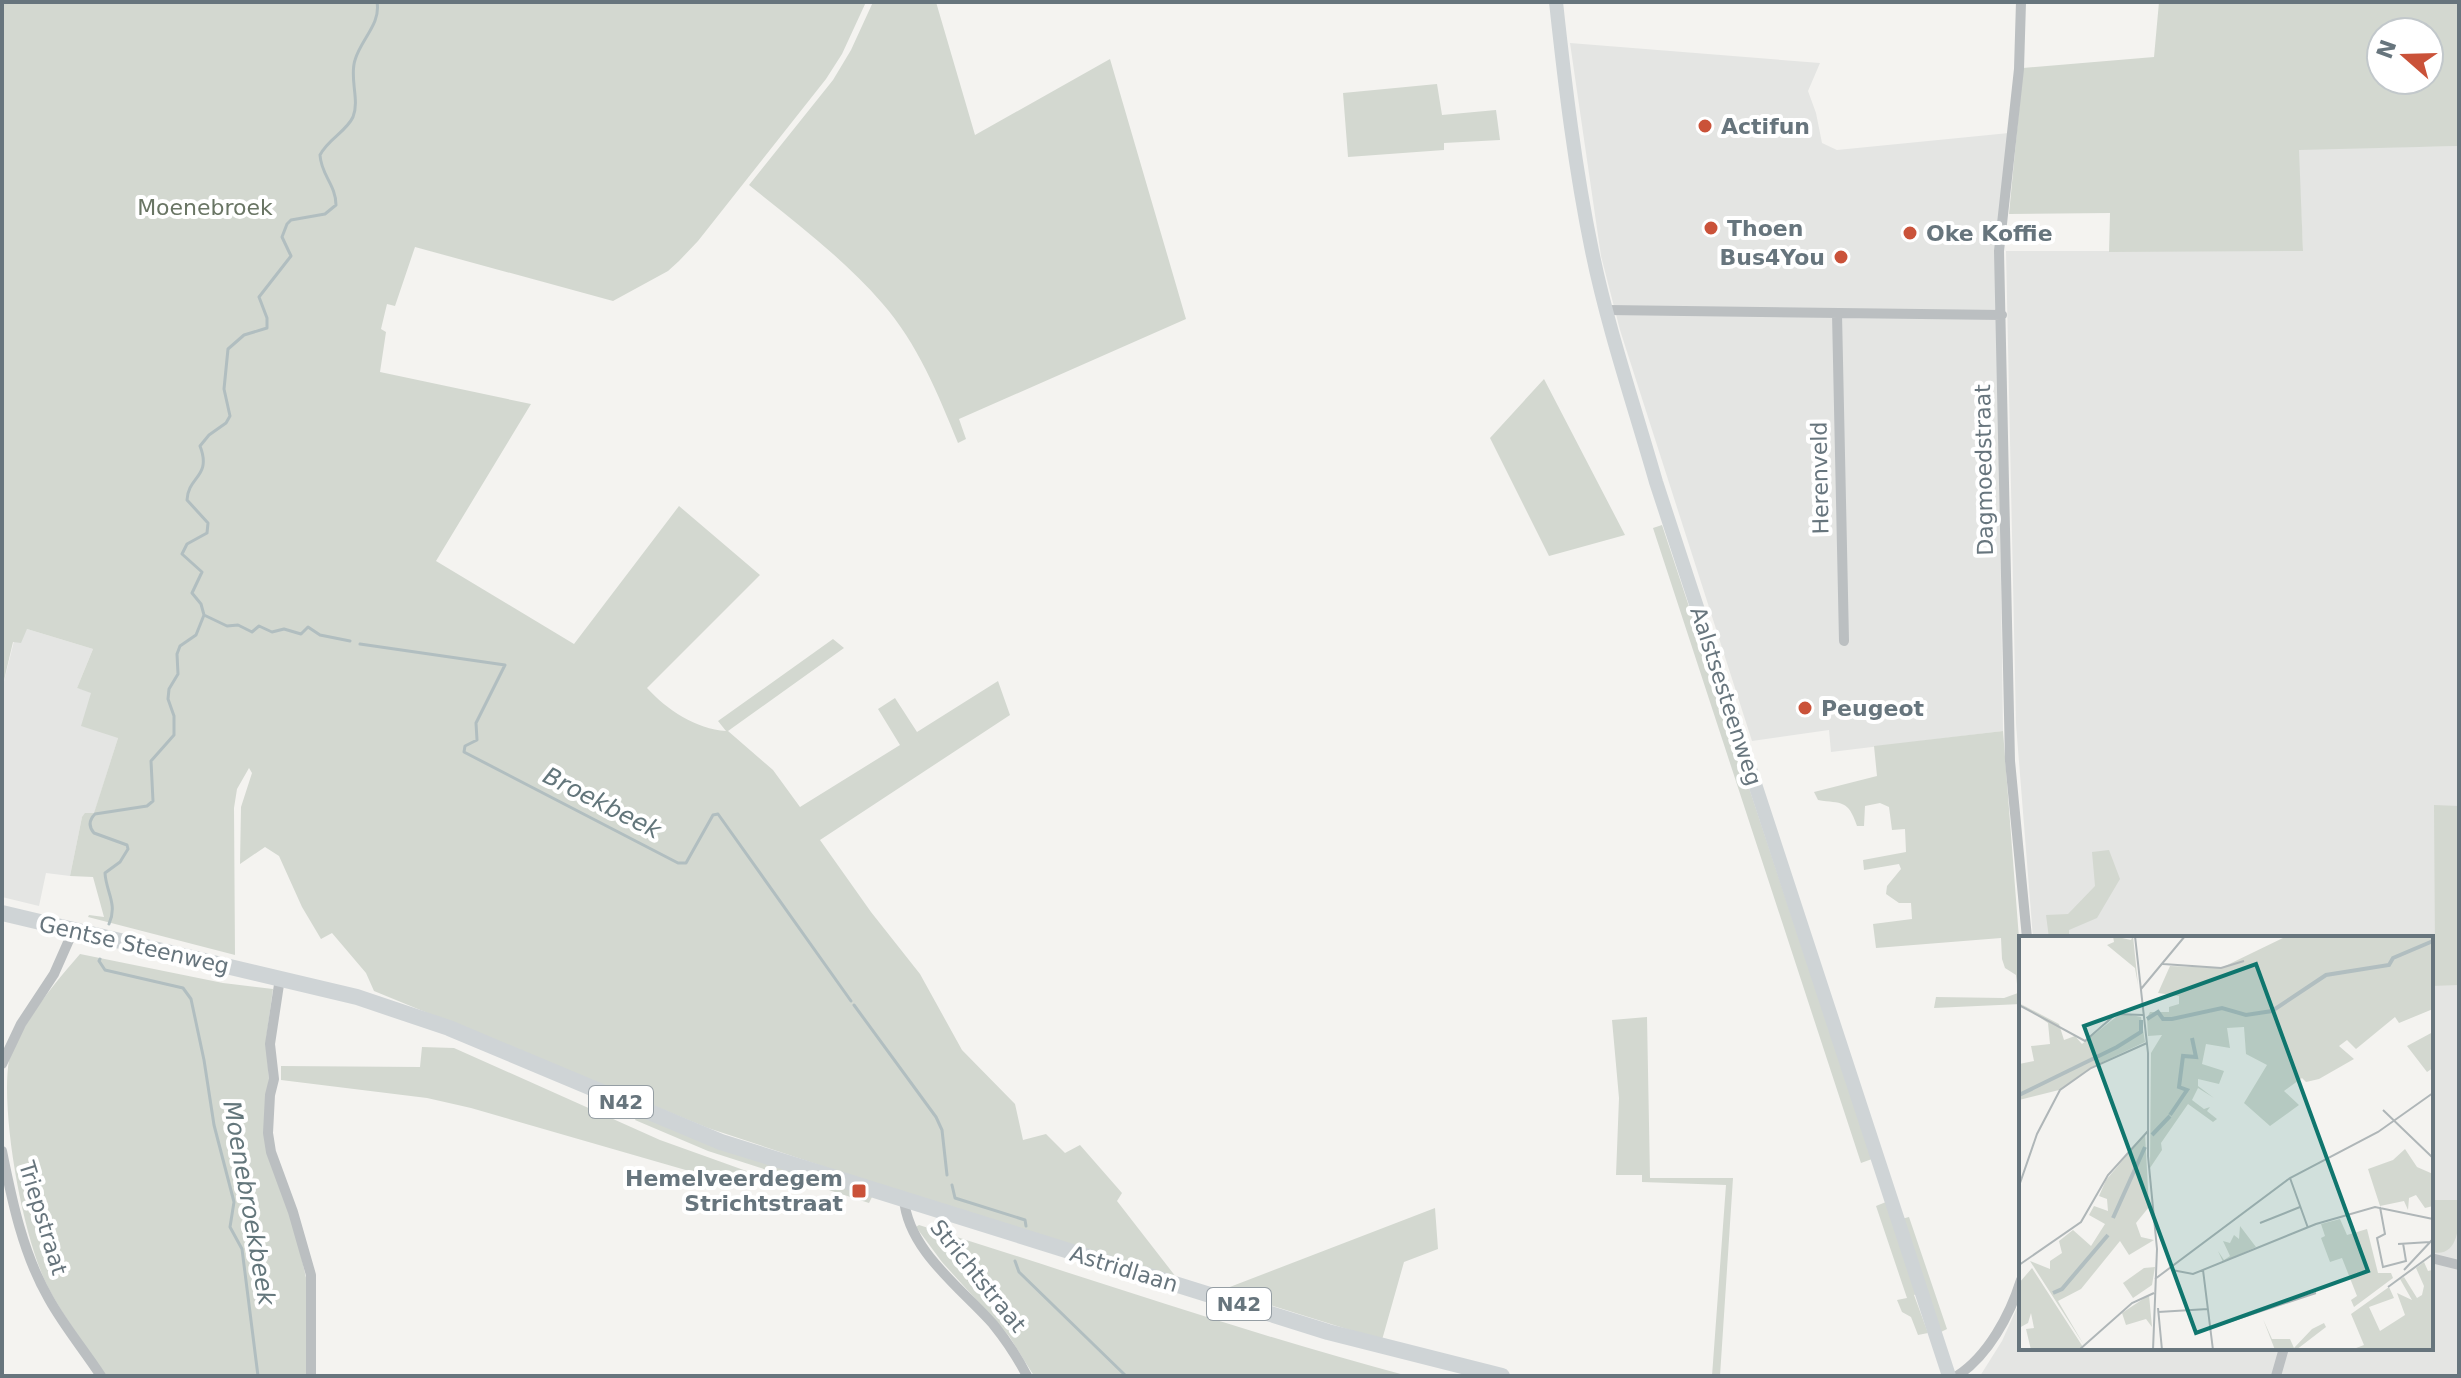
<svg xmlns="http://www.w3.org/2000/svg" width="2461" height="1378" viewBox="0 0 2461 1378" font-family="'DejaVu Sans',sans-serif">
	<rect width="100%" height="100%" fill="#f4f3f0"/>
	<path fill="#e4e5e3" d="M1570,43L1820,63L1808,91L1816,113L1822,143L1837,150L2009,133L1998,367L2003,731L1831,752L1829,730L1752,741L1620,330L1601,256Z
		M2459,146V1376H1980L2002,1341L2021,1299V1348H2431V938H2033L2016,724L2006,251H2303L2298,149Z
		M27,629L93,649L77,688L91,692L118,738L94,814L82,817L70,876L46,873L39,906L2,897V689L14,641Z"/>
	<path fill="#d3d8d0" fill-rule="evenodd" d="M2,2H866L842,54L826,79L698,241L679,261L668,271L613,301L415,247L395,306L387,304L381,329L386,332L380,372L531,404L436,561L574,644L679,506L760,575L647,688C667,710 696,729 726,731L718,721L833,639L844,648L728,731L773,770L800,807L900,745L878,709L895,698L917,732L998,681L1010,715L820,840L871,912L920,974L962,1050L1015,1104L1023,1140L1046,1134L1065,1153L1080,1145L1122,1193L1117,1201L1176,1277L895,1190L708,1128L374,991L366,973L332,933L321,939L302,907L279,856L265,847L240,864L241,807L252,773L249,768L237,789L234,808L235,955L88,917L89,915L104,917L93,877L70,876L82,817L85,813H94L118,738L81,726L91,693L77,688L93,649L27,629L21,643L13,642L2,689Z
		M873,2H936L975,135L1110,59L1186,319L959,419L966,439L958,443C938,394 918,344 882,303C843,258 795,222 749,185L833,80L851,50Z
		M2159,2H2459V146L2299,150L2303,251L2109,252L2110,213L2009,214L2023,68L2154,57ZM2381,32H2429V80H2381Z
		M1437,84L1442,115L1496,110L1500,140L1444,143V150L1348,157L1343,93Z
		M1544,379L1625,535L1549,556L1490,438Z
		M1662,525L1872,1159L1861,1163L1653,528Z
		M2003,731L2021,964V1004L1934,1008L1936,997L2004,998L2018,993L2016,975L2005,968L2002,959L2001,938L1876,948L1873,924L1912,919L1911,903H1899L1886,894L1887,886L1901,869L1899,864L1864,870L1863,860L1906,852L1905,829L1892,830L1889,807L1880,803L1865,806L1864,826H1857C1848,799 1842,804 1818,800L1814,792L1877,776L1874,746Z
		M2434,805L2459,806V985L2431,986V955L2435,950Z
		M2109,850L2120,879L2097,918L2069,930V938H2049L2046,915L2068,914L2095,886L2092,852Z
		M80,954L223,983L273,989L266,1040L269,1080L264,1126L297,1238L307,1282V1376H105C87,1347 65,1319 49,1289C23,1241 0,1112 9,1060C23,1021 53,985 80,954Z
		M1647,1017L1650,1178H1733L1720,1376H1712L1726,1185L1642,1182V1175H1616L1619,1098L1612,1020Z
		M422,1047L454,1048L660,1140L752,1173L748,1188L471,1108L427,1098L281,1080V1066L420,1067Z
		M638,1114L873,1195L869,1203L708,1151L635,1120Z
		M2431,1200H2459C2459,1221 2461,1259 2431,1252Z
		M1886,1202L1894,1221L1909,1217L1947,1329L1939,1333L1925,1291L1914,1295L1928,1333L1918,1335L1911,1317L1902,1312L1897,1300L1907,1298L1876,1206Z
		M1435,1208L1438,1249L1404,1262L1382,1340L1222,1290Z
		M919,1225C1082,1276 1243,1332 1408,1376H1034L1009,1336L942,1262L916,1227Z"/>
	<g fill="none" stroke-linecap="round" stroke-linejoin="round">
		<path stroke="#b1bec0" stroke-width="3" d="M204,615L227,626L238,625L252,632L259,626L272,632L284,629L301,634L308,627L320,635L350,641
			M360,644L505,665L476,723L477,740L465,746L464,752L678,863H686L713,815L718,814L851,1001
			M109,924C118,904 106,892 105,873L120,862L128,849L127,845L94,833C88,826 89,820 95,814L147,806L153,801L151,761L174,735V716L168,699L169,689L178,674L177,654L180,646L196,635L204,615L201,604L192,593L202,572L182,554L187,544L207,533L208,523L187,500C188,476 212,477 200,446L209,435L226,423L230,416L224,389L228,349L244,335L267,328V318L259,297L291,256L282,237L287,224L291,220L325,214L336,205C336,185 321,175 320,155C328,139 346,132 353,117C360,100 349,78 355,60C361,39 381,24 377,2
			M100,959L99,961L105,970L183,988L191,999L204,1060L214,1125L234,1202L230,1227L242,1249L258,1376
			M854,1005L936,1117L942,1130L947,1175
			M952,1185L955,1198L1025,1220L1026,1226
			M1015,1261L1019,1272L1126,1376"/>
		<path stroke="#bbbfc1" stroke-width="10" d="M2021,2L2019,69L1999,251L2010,761L2027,938
			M1607,310L2002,315
			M1837,314L1844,641
			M280,978L270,1044L274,1079L270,1095L268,1133L271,1152L293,1212L311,1275V1376
			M2,1064L21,1024L54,974L73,931
			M2,1151C12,1201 23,1254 49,1299C64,1326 84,1350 101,1376
			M904,1199C908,1250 961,1288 993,1324C1006,1340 1018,1358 1027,1376
			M2431,1258L2459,1265
			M1957,1376C1988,1356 2010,1315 2021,1280
			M2276,1376L2284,1348"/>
		<path stroke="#cfd4d6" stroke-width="14" d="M1556,2C1565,85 1575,169 1592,251C1608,329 1634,405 1656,482L1949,1376"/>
		<path stroke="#cfd4d6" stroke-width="16" d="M2,913L357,997L449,1028L721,1142L1328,1332L1502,1376"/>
	</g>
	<g fill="#ca5239" stroke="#fff" stroke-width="3">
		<circle cx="1705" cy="126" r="8"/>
		<circle cx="1711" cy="228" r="8"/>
		<circle cx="1910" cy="233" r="8"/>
		<circle cx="1841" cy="257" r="8"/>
		<circle cx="1805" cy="708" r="8"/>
		<rect x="851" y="1183" width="16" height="16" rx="4"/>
	</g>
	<g text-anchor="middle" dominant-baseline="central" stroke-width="8" stroke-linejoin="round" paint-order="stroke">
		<g fill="#fff" stroke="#959ea4" stroke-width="2">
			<rect x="589" y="1086" width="64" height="32" rx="6"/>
			<rect x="1207" y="1288" width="64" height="32" rx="6"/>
		</g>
		<g font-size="20" font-weight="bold" fill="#67757d">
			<text x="621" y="1102">N42</text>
			<text x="1239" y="1304">N42</text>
		</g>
		<g font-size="22" font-weight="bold" fill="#67757d" stroke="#fff" text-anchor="start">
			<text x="1721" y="126">Actifun</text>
			<text x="1727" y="228">Thoen</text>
			<text x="1926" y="233">Oke Koffie</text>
			<text x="1825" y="257" text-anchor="end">Bus4You</text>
			<text x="1821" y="708">Peugeot</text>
			<text x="843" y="1178" text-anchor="end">Hemelveerdegem<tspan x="843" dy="25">Strichtstraat</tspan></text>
		</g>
		<g font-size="22" fill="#697564" stroke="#fff">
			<text x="205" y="207">Moenebroek</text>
		</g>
		<g font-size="22" fill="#67757d" stroke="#fff">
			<text transform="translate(1984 470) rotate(-91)">Dagmoedstraat</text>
			<text transform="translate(1820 478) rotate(-91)">Herenveld</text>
			<text transform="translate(1726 696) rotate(72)">Aalstsesteenweg</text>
			<text transform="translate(134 945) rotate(13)">Gentse Steenweg</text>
			<text transform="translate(43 1218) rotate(73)">Triepstraat</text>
			<text transform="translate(1124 1269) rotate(17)">Astridlaan</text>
			<text transform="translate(978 1276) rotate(51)">Strichtstraat</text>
		</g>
		<g font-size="24" font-style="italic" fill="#63767b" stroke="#fff">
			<text transform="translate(602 803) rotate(27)">Broekbeek</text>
			<text transform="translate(249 1203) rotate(80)">Moenebroekbeek</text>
		</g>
	</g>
	<g transform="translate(2019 936)">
		<rect width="414" height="414" fill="#f4f3f0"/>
		<path d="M94,0L112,4L114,0L119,49L116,32L88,9L95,6ZM414,0V73L380,87L376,81L337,113L328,104L320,110L335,123L300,143L287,146L283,142L265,155L280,169L251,190L225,167L248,129L227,118L225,91L208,92L211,112L187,108L183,128L205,135L200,148L179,143V150L195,162L179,152L173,164L185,173L191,171L188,175L198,183L194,186L169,168L142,207L143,214L131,232L132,117L143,99L129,100L128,82L131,76H150V71L160,68V60L139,57L151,30L202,32L266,1ZM0,67L40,88L45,104L56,100L63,108L102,77L122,81L126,106L73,131L40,154L0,164V128L15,125L12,110L31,108L29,87ZM414,96V132L408,136L388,110ZM126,198L130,271L117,287L122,301L135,304L110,319L101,305L62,353L39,365L65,409L11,325L31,333V325L43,317L40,305L54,294L72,310L86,288L70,279L75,270L89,275L88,263L80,260L87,244ZM386,213L398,231L414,238V270L406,272L397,259L390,262L389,274L385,265L361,270L349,233L374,224ZM321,283L328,299L348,293L359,337H372L374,342L335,371L332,364L338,360L323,322L311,326L302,302L306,300L302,288ZM221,290L237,311L204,326L199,315L205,324L211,320L204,305L211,307L215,299L220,303ZM414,323V414H332L345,409L332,378L370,351L375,362L350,371L361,395L386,379L378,357L393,364L381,343L385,341L398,362L403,359L405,350L397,332L405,326L409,335L413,334ZM136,331L133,349L114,362L104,347L125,332ZM13,332L64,411L59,414H12L7,393L15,392L12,377L9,387L0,392V347ZM130,359L133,391L127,383L107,389L103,377ZM244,383L253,403H271L275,412L293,393L305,387L307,391L277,414H256Z" fill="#d3d8d0"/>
		<path fill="none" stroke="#b1bec0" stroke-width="4" d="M128,83L139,76L144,83H153L203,72L227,79L253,75L307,39L370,29L374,22L414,5M0,159L98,111L122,96V84M151,179L168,154L160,151L164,120L177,121L173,102M133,199L151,180M94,282L126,211M34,357L43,353L89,299"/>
		<path fill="none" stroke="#afb6b8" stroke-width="2" d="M116,0L129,117V220L138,313L134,414M144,28L202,32L225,25M122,53L166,0M0,69L66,105L97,78L124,79M364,174L414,222M271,242L289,292M0,250L18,198L41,154L72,132L128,107M361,271L366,298L358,302L364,331L387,325L384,307M241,287L281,271M379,308L411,306M0,329L62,286L89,239L129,195M153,334L174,338L297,288L356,271L414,283M184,334L194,414M385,334L414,303M136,343L271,242L359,196L414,157M369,351L414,318M139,372L143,414M139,376L189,373M191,392L297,357M60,414L113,367L135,357"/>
		<path fill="#0f766e" fill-opacity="0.15" stroke="#0f766e" stroke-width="4" d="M237,28L349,335L177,397L65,90Z"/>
		<rect width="414" height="414" fill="none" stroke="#67757d" stroke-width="4"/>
	</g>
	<rect width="2461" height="1378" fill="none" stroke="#67757d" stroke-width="8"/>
	<g transform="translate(2405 56) rotate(290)"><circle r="38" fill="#ffffff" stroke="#c2c8cb" stroke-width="2"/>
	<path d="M0-6L14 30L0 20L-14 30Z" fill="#ca5239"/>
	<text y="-12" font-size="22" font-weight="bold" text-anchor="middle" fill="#67757d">N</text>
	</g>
</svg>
